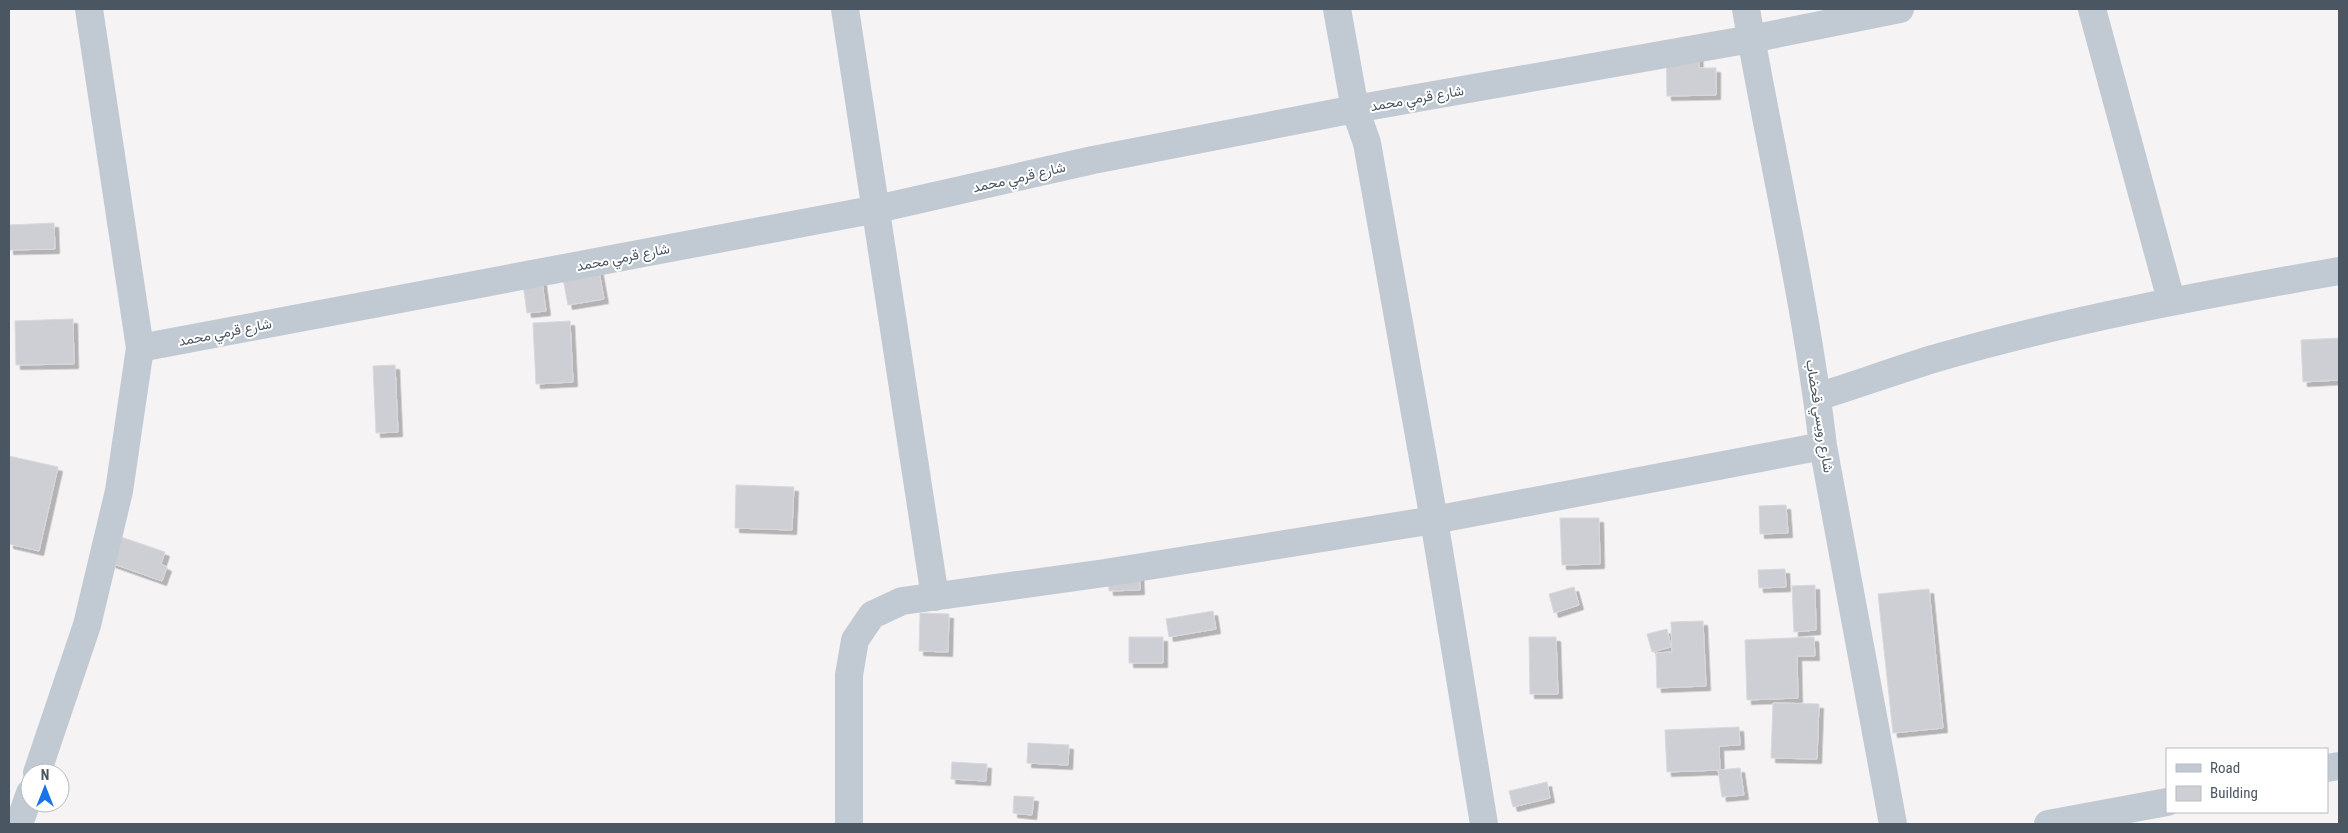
<svg xmlns="http://www.w3.org/2000/svg" width="2348" height="833" viewBox="0 0 2348 833" font-family="'Roboto Condensed',Vazirmatn,sans-serif">
	<defs>
		<filter id="shadow"><feDropShadow dx="4.5" dy="4.5" stdDeviation="0" flood-color="#0004"/></filter>
	</defs>
	<rect width="100%" height="100%" fill="#f5f3f3"/>
	<path fill="#cdcfd5" stroke="#d7d9de" filter="url(#shadow)" d="M1698,45L1699,68H1716V95L1667,96L1666,46Z
		M54,223L55,249L9,250V225Z
		M597,261L604,299L568,305L561,268Z
		M540,267L546,311L527,313L521,270Z
		M73,319L74,364L16,365L15,321Z
		M570,321L573,382L536,384L533,323Z
		M2339,338V380L2303,382L2301,340Z
		M395,365L398,432L376,433L373,366Z
		M9,456L58,467L39,551L9,544Z
		M736,485L794,487L792,530L735,528Z
		M1786,505L1788,533L1760,534L1759,506Z
		M1560,518H1599L1600,564L1562,565Z
		M121,537L165,552L161,564L167,567L162,581L111,563Z
		M1139,568L1140,590L1109,591L1108,570Z
		M1785,569L1786,587L1759,588L1758,570Z
		M1815,585L1816,630L1794,632L1792,586Z
		M1574,587L1579,605L1554,613L1549,594Z
		M1929,589L1943,728L1893,733L1878,594Z
		M1213,611L1216,629L1169,637L1166,619Z
		M920,613L949,614L948,652L919,651Z
		M1703,621L1706,686L1657,688L1656,653L1672,652L1671,622Z
		M1667,629L1671,647L1652,652L1647,634Z
		M1129,637H1163V663H1129Z
		M1529,637H1556L1558,694H1530Z
		M1814,637L1815,656H1797L1798,698L1747,700L1745,640Z
		M1773,703L1819,704L1817,759L1771,758Z
		M1739,727L1740,745L1719,746L1720,770L1667,772L1665,730Z
		M1028,743L1069,745L1068,765L1027,763Z
		M952,762L987,764L986,781L951,779Z
		M1740,768L1744,795L1722,797L1718,770Z
		M1547,782L1550,798L1513,807L1509,791Z
		M1014,796L1034,797L1032,815L1013,813Z"/>
	<g fill="none" stroke-linecap="round" stroke-linejoin="round">
		<path stroke="#c1cad2" stroke-width="28" d="M845,9L935,597
			M1337,9L1355,109L1367,143L1434,520L1484,824
			M1746,9C1771,155 1806,299 1823,446L1893,824
			M2092,9L2171,300
			M140,348L877,209L1093,160L1355,109L1751,39L1900,9
			M1817,397C1856,385 1894,371 1933,359C2066,320 2203,295 2339,271
			M2327,768L2339,766
			M37,773L87,625L119,491L140,348L89,9
			M19,824L30,793
			M849,824V675L855,640L872,615L902,601L1105,573L1434,520L1823,446
			M2048,824L2167,802"/>
	</g>
	<g text-anchor="middle" dominant-baseline="central" stroke-width="4" stroke-linejoin="round" paint-order="stroke">
		<g font-size="14" fill="#4a5661" stroke="#fff">
			<text transform="translate(1417 98) rotate(-10)">شارع قرمي محمد</text>
			<text transform="translate(1019 177) rotate(-13)">شارع قرمي محمد</text>
			<text transform="translate(623 257) rotate(-11)">شارع قرمي محمد</text>
			<text transform="translate(225 332) rotate(-11)">شارع قرمي محمد</text>
			<text transform="translate(1820 416) rotate(81)">شارع رويسي قحضاب</text>
		</g>
	</g>
	<rect width="2348" height="833" fill="none" stroke="#4a5661" stroke-width="20"/>
	<rect x="2166" y="748" width="162" height="65" fill="#ffffff" stroke="#b7bbc0"/>
	<rect x="2176" y="764" width="25" height="8" fill="#c1cad2" stroke="#b7bbc0"/>
	<text x="2210" y="773" font-size="15" fill="#4a5661">Road</text>
	<rect x="2176" y="786" width="25" height="15" fill="#cdcfd5" stroke="#b7bbc0"/>
	<text x="2210" y="798" font-size="15" fill="#4a5661">Building</text>
	<g transform="translate(45 788)"><circle r="24" fill="#ffffff" stroke="#b7bbc0"/>
	<path d="M0-4L9 19L0 12L-9 19Z" fill="#1a73e8"/>
	<text y="-8" font-size="14" font-weight="bold" text-anchor="middle" fill="#4a5661">N</text>
	</g>
</svg>
